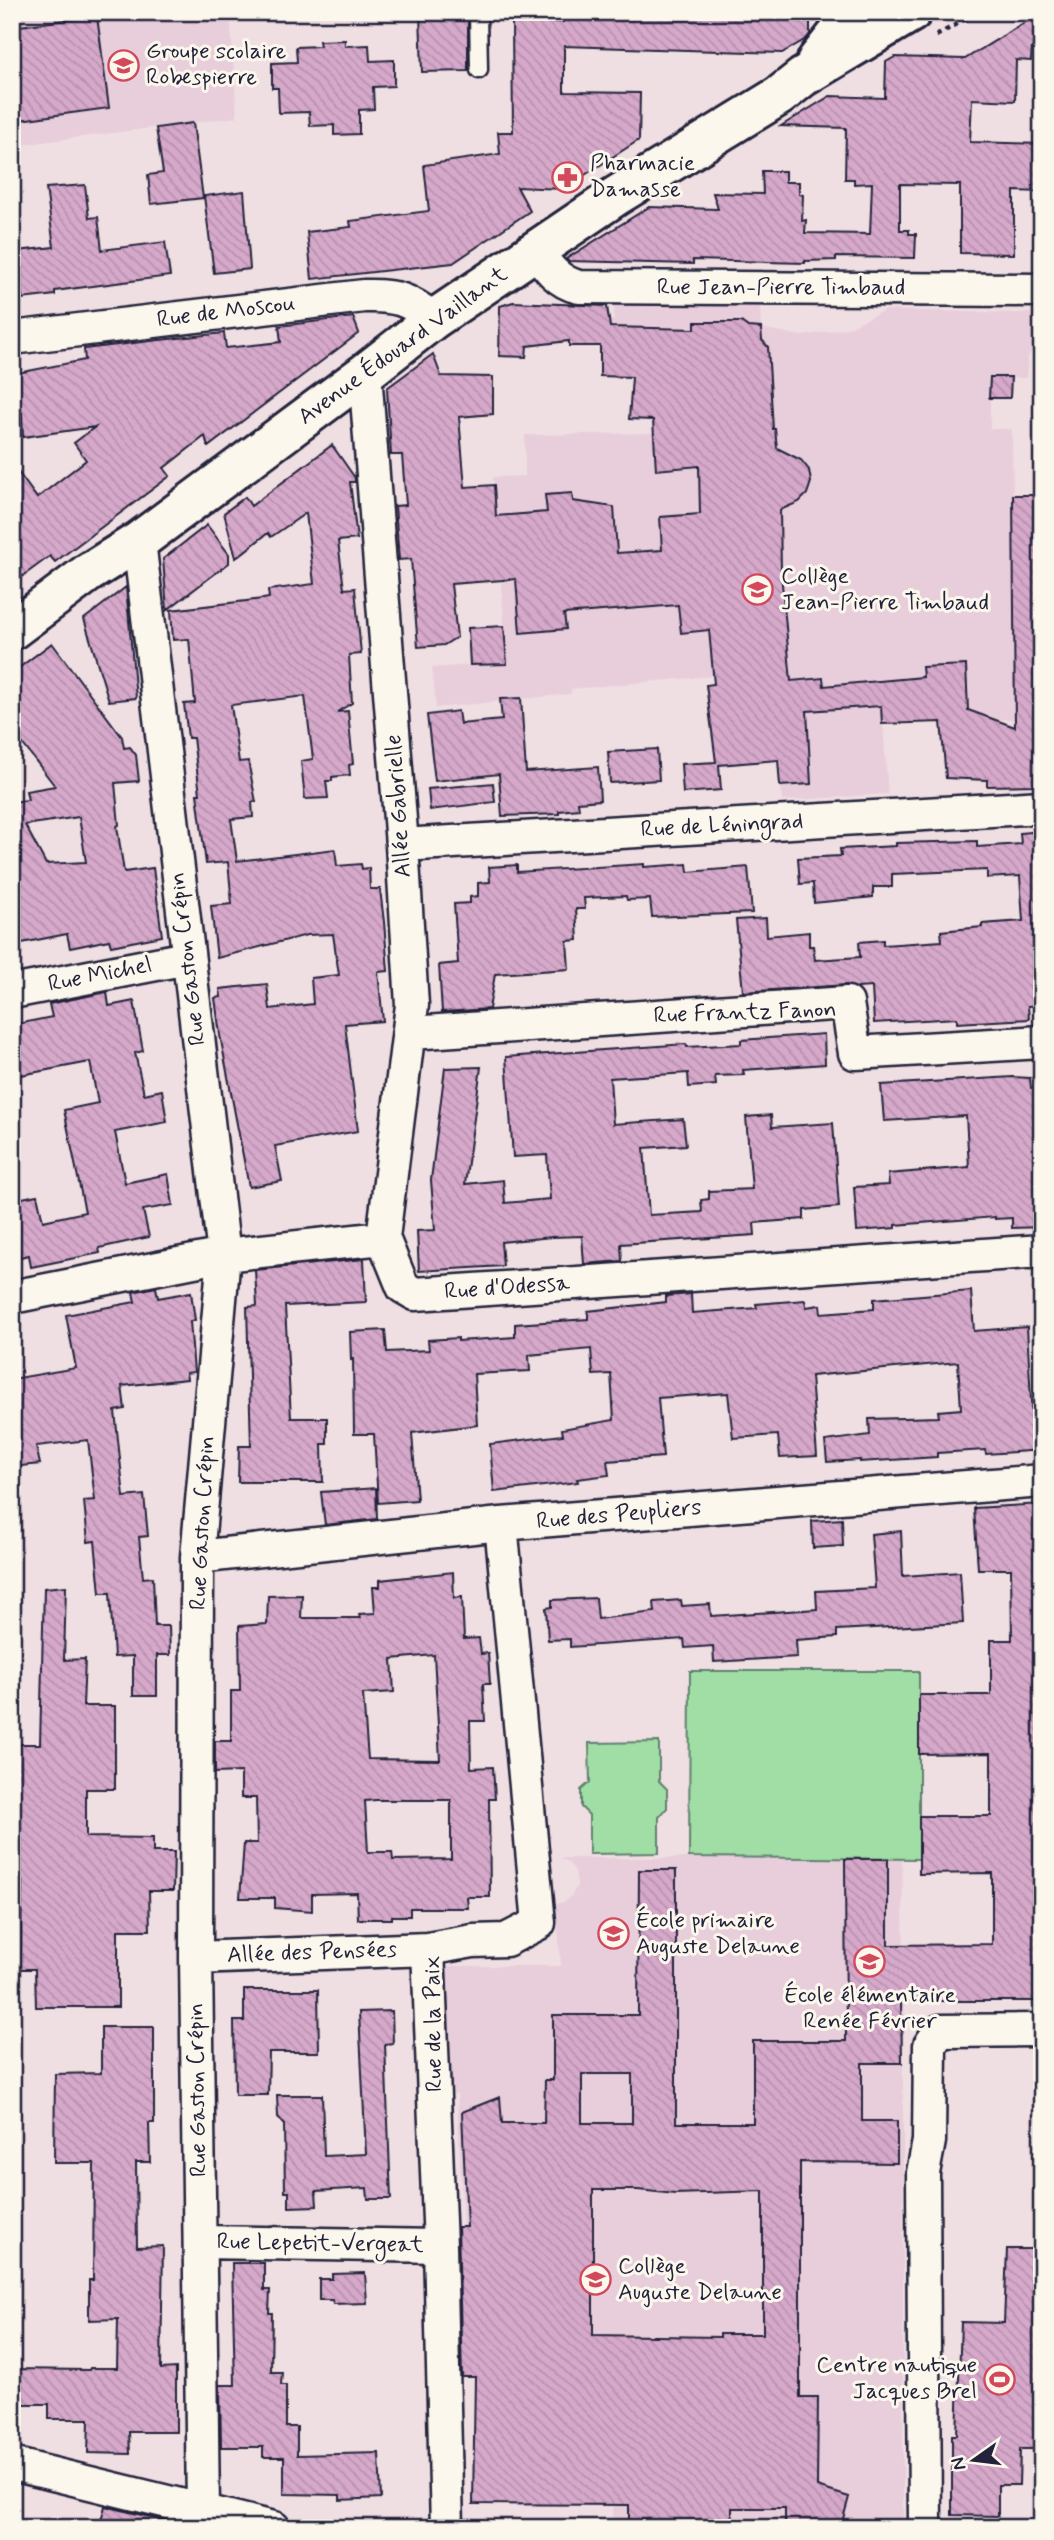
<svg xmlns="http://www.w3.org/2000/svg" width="1054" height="2540" viewBox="0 0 1054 2540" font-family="Mynerve,sans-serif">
	<defs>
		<pattern id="building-back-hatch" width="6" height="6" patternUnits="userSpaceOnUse" patternTransform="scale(1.75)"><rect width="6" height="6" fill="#d6a8ca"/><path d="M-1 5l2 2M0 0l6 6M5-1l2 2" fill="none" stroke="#b790ae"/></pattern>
	</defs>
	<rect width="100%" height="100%" fill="#f0dfe2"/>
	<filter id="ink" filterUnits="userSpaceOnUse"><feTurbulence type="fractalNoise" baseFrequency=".0143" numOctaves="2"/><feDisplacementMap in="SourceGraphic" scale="14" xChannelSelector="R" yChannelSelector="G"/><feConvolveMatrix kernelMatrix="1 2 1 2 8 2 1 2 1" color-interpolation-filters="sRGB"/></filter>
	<g filter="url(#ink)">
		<path fill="#e8cedb" d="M12,12H230L237,117L12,146Z
			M614,304L760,307L761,328L802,336L847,328L885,310L1032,313L1034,347L1028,357L1026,378H990V429H1012L1016,719L883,724L888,794L782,801L776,729L719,731L713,676L571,689V694L436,708L432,668L507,662L493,477L525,476V435L654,433L652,377L609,376L610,320H614Z
			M560,1858H902L905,2001L903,2062V2528H613V2378L457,2377L450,2227L463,2226L457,2094H446L440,1975L448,1966H561L556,1904L564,1902L572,1895L577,1885L575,1871L568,1862Z"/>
		<path fill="#a0dea6" stroke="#618070" stroke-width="2" d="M690,1671H919V1859L689,1857Z
			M659,1742V1781L667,1789V1808L659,1817V1853L589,1854V1815L581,1807V1790L590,1782L589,1743Z"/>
		<path fill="url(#building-back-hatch)" stroke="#22223b" stroke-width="2" fill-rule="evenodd" d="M563,12H810V34L806,39L782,53L564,46V92L640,93L639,140L563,189L517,187L530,211L453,263L312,279L307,232L351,227L350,221L429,211L424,165L500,154L498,132H513L512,20L563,22Z
			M1042,12V42L1032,48L1031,61L1016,60L1015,101L972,99L970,142L1042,144V192L1014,191V254L960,253V185L900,184V230H909V234H916L915,258L836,257V260L805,261V263L693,260V264L568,261L566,259L649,207L718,209L713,193L763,194L762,171H785V182H799V194L803,195L802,221L806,220L805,233L870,234L872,183L854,184V179H845L846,128L781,126L830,96L885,98L886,62L895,57L965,59Z
			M468,13V71L422,72L420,14Z
			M97,16L109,108L12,121V27Z
			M345,40V46L369,45L370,61L394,60V86L373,87L374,109L359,110V134L334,135V125L310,126L309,112L279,113L278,88H272V63L297,62L296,47L320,46L319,41Z
			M193,123L203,198L151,204L148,175L163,173L156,128Z
			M85,185L89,218L98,217L102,250L165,242L170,276L55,291V295L22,299L17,251L54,247L46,188Z
			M244,191L250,269L214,273L204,196Z
			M513,302L607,306L610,327L695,329V322H741L748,327L761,328L762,340L768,347L773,429H775L777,448L801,460L809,470L811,482L807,494L799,502L780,510L781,573L791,681L823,678L824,686L923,677L922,667L966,665L968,710L1015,727L1013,495H1042V785L987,786V780L946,778L941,722L882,724L881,706L807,711L811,784L780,786L778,760L719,765L721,790L683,793L681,764L716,762L706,685L714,684L709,630L681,633L678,605L564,614L566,629L520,633L516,579L451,584L457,637L444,645L418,647L411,559L399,560L395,506L406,505L402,455H391L387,388L433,354L441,376L493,377V414L459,417L465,487L494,485L496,516L547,512L545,495L572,493L573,501L614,507L617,553L662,550L660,517L700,514L699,466L656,470L653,420L629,419L632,377L600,376V346H569V341L527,346L526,357L499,356L500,306Z
			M353,317L359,333L208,447L205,436L164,468L170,476L55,562L50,556L12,584V464L37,498L86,460L74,443L95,427L23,437L22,413L12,414V374L85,360L84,349L150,341L224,333L226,348L281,342L279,326Z
			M990,377H1011L1010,398H989Z
			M332,445L355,478V482H350L357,539L338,541L344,589L355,588L361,654L349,655L352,703L337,712L348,711L353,764L349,765L350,775L332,777V781H326L328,798L305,799L301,761L313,759L305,696L231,705L239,762L248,761L256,802H252L253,817L231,819L237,861L335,849L337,866L361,864L362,869L369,868L370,889H380L384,922L388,971L378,972L383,1021L345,1024L358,1131L275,1146L282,1181L249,1187L220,1035L215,998L221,997L220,989L267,984L270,1009L313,1004L311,978L339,975L333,934L307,935L217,958L211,906L232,904L228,862L206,864L197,794H200L193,738H188L184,704L195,703L189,639L173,640L171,610L263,599L269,598L268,590L314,584L306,513L271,537L268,533L236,558L224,513L245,497L251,506Z
			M207,525L229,554V563L167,610L163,559Z
			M126,587L136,698L109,701L84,619Z
			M504,626L507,664L470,665L468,628Z
			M52,643L122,737L124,748L130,747L136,755L139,781L115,783L119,825L117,826L124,872L153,868L162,936L111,946L109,940L70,948L67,934L12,945V802L28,800L26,791L55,786L12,730V673ZM79,817L86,862L46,864L25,825Z
			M521,698L526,772L598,767L600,800L578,802L579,809L559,811V814L502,816L499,774L435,781L427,715L458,711L460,724L502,720L500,699Z
			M657,749L659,780L610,783L608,752Z
			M493,783L495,802L430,810L428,789Z
			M1042,831V1005L1028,1006L1029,1019L957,1023V1018L874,1023L872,987L857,988L846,985L743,992L736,920L766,918L767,936L809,932V946H813L815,960L860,957L859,942L883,940V945L942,941L941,931L982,927V924L1023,921L1020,876L987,878V870L892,874V887H873V897L814,903L813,883L800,884L798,858L841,856L840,849L896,846V843L977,841V847L1021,844L1020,833Z
			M644,864V867L687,864L688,872L748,867L752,913L652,917L650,899L627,900L626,896L584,898L585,909H576L578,940L567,941L569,969L495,974L489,1009L442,1012L439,965L458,963L454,904L470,903V897L478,896V883L490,882L489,867L517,865V872Z
			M107,992L109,1006L134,1001L143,1051L135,1053L144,1094L162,1090L167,1122L115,1132L125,1183L168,1174L173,1205L143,1210L149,1237L99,1248L100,1253L31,1267L29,1255L12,1259V1200L37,1195L43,1221L85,1212L64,1110L98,1103L90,1062L21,1075L12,1025L52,1017L49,1004Z
			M824,1034L825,1064L743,1070L744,1075L715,1076L716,1085L689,1087L688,1073L610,1078L613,1124L683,1119L686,1145L644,1148L649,1215L702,1212L701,1200L709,1199V1191L752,1189L746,1117L771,1115L772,1127L833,1123L839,1207L804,1210V1219L754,1223L755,1235L621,1244L622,1261L584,1264L582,1236L552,1237L501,1242L503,1266L419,1271L417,1231L435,1230L431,1180L445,1068L481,1067L465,1184L503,1180L505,1203L550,1199L547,1155L513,1157L506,1057L686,1044L687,1047L741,1044V1040Z
			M1013,1077L1030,1078L1031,1088L1042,1087V1123H1035L1042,1227L1012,1228V1218L995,1219V1217L896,1225V1228L857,1231L854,1187L889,1185L888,1174L969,1167L966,1116L884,1121L881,1085Z
			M364,1259L366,1302L285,1306L291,1418H327V1444H322L323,1482H238L239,1446H251L247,1307L257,1306L255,1270Z
			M156,1287L158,1298L191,1292L195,1320L190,1321L194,1372L186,1373L187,1379L122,1386L125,1409L115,1411L124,1497L144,1495L148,1536L139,1537L143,1578L153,1577L155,1626H169L170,1655H157V1696H133V1656L114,1657L110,1593H100L95,1541L88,1542L84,1501L95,1500L88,1440L36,1446L40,1464L12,1467V1379L76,1368L66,1315L135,1302L133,1292Z
			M971,1291L974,1331L1027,1327L1032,1418L1042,1417V1450L986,1454L985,1450L937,1453V1457L860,1462V1460L827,1462L825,1441L870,1435L869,1419L939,1417L938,1411L961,1409L958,1362L811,1376L817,1456L780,1458L778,1435L733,1438L728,1393L658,1398L663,1457L607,1461L609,1475L577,1479L578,1482L494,1492L490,1444L563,1435L562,1429L614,1420L611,1374L593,1375L591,1349L529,1355L530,1371L474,1374L477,1425L412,1433L417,1500L378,1503L374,1434H354L353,1359L351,1360L350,1332L385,1330L387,1352L429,1350L428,1340L458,1338V1341L515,1337V1324L588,1319V1311L666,1302V1296L691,1294L692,1313L757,1308L756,1304L805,1300L806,1307L820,1305L821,1313L874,1309V1299Z
			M376,1488L377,1519L325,1525L321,1492Z
			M1042,1504V2001H901L902,2063H862V2121H897V2163L800,2162V2397H818L817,2487L849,2497L841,2526L785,2528V2508H732V2526L629,2527V2505L473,2504L475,2377H462L458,2227H467L462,2112L500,2097L502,2123H544L545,2080H553V2015H638L639,1870H676V2123H753V2041H846L845,1859H888V1945L992,1944V1873L919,1874V1816H991V1753L919,1754V1695H991V1640H1012L1011,1569H978L974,1508ZM582,2074H632V2123H582ZM593,2190H638L675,2194L763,2191V2334H720V2337L593,2335Z
			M842,1519L843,1546L813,1548L812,1521Z
			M901,1531L903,1576L960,1572L963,1623L837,1630V1637L796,1640L797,1657L714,1662L713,1646L685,1648L684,1639L570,1647V1639L548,1640L546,1608L552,1607V1600L596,1598L598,1619L655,1612L654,1602L681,1600L682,1606L710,1604L711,1616L817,1609L816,1591L875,1588L871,1534Z
			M453,1572L454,1598L462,1597L464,1639L479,1638L481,1654L488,1653L490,1684H483L485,1721H470L471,1768L493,1767L495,1799H489L490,1897H467L468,1908H410V1916H392V1919H358L357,1893L312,1894V1911L275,1908V1898H240L244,1843H257L256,1798H241V1772L215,1773V1741H231V1691H240L239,1626L267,1624L268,1596L302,1595L301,1618H360L359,1614L375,1613L373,1587H380V1580ZM434,1655L440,1760L368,1759L363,1694L394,1692L392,1659ZM376,1800H451V1859L393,1860L392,1852H368L365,1801Z
			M66,1586L64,1660L85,1659L83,1706H115V1789H86V1837L153,1838V1852H174L173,1891H149L150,1930H118V2007H36L35,1969H20L22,1883H14L17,1744H40L44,1588Z
			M244,1990H318L319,2052H269L268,2095H235L234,2021H244Z
			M392,2011L393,2043L385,2044L391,2199H368L367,2188L316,2191L317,2206L289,2207V2192H285L284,2124L278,2117L277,2095H322L324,2156L366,2154L359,2012Z
			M101,2027H154V2123H149L150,2162H136L137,2247L163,2246L161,2369L176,2368V2432H129L130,2454L88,2453L89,2419H49V2404H12V2369L89,2370L90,2368H117L118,2319L89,2320V2280H93L94,2163H54L55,2074L101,2073Z
			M1007,2249H1042V2449H1020L1019,2485H998V2516L952,2515V2435H957L961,2322L1004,2323Z
			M232,2263H264V2290H270L269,2313H272L271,2372H282L281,2385H286V2427H297V2455L379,2453L381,2498L340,2500V2495L284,2494V2457H263V2447H221L220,2385H235Z
			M365,2273L367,2303L333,2304L332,2300H319V2279H332V2274Z
			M105,2506L166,2521L165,2528H99Z"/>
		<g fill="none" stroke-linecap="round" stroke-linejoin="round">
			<defs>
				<path id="lane" d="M478,12L479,70"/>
				<path id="street" d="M536,250C548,268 558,282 579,287L1042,290
					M12,338L364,296C396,295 408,299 434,319
					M365,373L402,845L412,1005L383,1238
					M139,541L224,1255L197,1557L196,1958L203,2510
					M402,845L1042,807
					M12,992L187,958
					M411,1033L847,1003L855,1053L1042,1042
					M383,1238L403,1287L415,1294L1042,1251
					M12,1297L224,1255L383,1238
					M197,1557L501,1524L1042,1481
					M428,1949L440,2246L447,2528
					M196,1958L428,1949L473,1941L506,1940L539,1923L501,1524
					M201,2242L440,2246
					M12,2464L274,2528
					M925,2528L923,2173L929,2141L930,2045L940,2031L1042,2030"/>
				<path id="primary" d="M817,60L855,12
					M12,630L88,573L139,541L365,373L434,319L616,196L779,96L803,77L912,12"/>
			</defs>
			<use href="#lane" stroke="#22223b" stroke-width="21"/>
			<use href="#street" stroke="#22223b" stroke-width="37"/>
			<use href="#primary" stroke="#22223b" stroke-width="44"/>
			<path stroke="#22223b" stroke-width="4.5" stroke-dasharray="5 5" stroke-linecap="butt" d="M936,36L978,12"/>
			<use href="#lane" stroke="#fbf7ec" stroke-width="16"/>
			<use href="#street" stroke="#fbf7ec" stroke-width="32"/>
			<use href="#primary" stroke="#fbf7ec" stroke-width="38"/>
		</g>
	</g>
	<defs>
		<symbol id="school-ring" viewBox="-11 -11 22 22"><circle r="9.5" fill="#fbf7ec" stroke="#d1495b" stroke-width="1.5"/><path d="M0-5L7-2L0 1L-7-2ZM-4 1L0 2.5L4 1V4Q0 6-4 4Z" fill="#d1495b"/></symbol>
		<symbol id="pharmacy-ring" viewBox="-11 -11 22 22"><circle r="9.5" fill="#fbf7ec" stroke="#d1495b" stroke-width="1.5"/><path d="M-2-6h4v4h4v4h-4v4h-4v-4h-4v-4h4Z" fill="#d1495b"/></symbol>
		<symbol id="stadium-ring" viewBox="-11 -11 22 22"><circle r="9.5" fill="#fbf7ec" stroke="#d1495b" stroke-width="1.5"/><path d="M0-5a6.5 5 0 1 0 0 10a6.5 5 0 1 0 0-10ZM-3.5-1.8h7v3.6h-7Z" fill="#d1495b"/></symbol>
	</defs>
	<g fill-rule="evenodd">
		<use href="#school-ring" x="106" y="48" width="35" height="35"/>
		<use href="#pharmacy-ring" x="550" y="160" width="35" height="35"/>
		<use href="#school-ring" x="740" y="572" width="35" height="35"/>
		<use href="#school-ring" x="596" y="1916" width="35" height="35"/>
		<use href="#school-ring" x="852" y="1944" width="35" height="35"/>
		<use href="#school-ring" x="578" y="2262" width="35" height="35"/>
		<use href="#stadium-ring" x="982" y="2362" width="35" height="35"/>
	</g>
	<g text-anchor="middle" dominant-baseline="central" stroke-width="6" stroke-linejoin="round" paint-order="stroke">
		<g font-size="23" fill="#22223b" stroke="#fbf7ec" text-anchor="start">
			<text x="146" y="52">Groupe scolaire<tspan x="146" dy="26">Robespierre</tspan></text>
			<text x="590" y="164">Pharmacie<tspan x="590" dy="26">Damasse</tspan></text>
			<text x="781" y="577">Collège<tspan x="781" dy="26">Jean-Pierre Timbaud</tspan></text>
			<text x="636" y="1921">École primaire<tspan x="636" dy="26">Auguste Delaune</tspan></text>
			<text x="870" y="1996" text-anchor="middle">École élémentaire<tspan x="870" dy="26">Renée Février</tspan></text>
			<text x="618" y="2267">Collège<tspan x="618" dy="26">Auguste Delaune</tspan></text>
			<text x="977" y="2366" text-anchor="end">Centre nautique<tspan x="977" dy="26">Jacques Brel</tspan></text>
		</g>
		<g font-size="23" fill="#22223b" stroke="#fbf7ec">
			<text x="781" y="288">Rue Jean-Pierre Timbaud</text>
			<text transform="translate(226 312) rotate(-7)">Rue de Moscou</text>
			<text transform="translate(403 346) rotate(-36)">Avenue Édouard Vaillant</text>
			<text transform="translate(399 806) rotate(-94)">Allée Gabrielle</text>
			<text transform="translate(722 826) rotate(-3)">Rue de Léningrad</text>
			<text transform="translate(188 959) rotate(-97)">Rue Gaston Crépin</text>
			<text transform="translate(100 975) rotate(-11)">Rue Michel</text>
			<text transform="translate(745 1013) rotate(-2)">Rue Frantz Fanon</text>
			<text transform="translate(507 1288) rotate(-4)">Rue d'Odessa</text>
			<text transform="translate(619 1515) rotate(-5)">Rue des Peupliers</text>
			<text transform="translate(203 1523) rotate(-87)">Rue Gaston Crépin</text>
			<text transform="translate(312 1953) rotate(-2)">Allée des Pensées</text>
			<text transform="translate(434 2024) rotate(-91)">Rue de la Paix</text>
			<text transform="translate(198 2090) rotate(-91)">Rue Gaston Crépin</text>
			<text transform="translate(320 2244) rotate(1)">Rue Lepetit-Vergeat</text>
		</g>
	</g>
	<rect width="1054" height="2540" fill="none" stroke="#fbf7ec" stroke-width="42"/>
	<rect x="21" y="21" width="1012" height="2498" fill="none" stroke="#22223b" stroke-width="2.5" filter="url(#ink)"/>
	<g transform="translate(974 2460) rotate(256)" stroke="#fbf7ec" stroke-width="5" paint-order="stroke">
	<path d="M0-5L12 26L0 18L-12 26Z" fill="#22223b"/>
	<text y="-10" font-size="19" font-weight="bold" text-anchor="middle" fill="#22223b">N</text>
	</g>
</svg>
